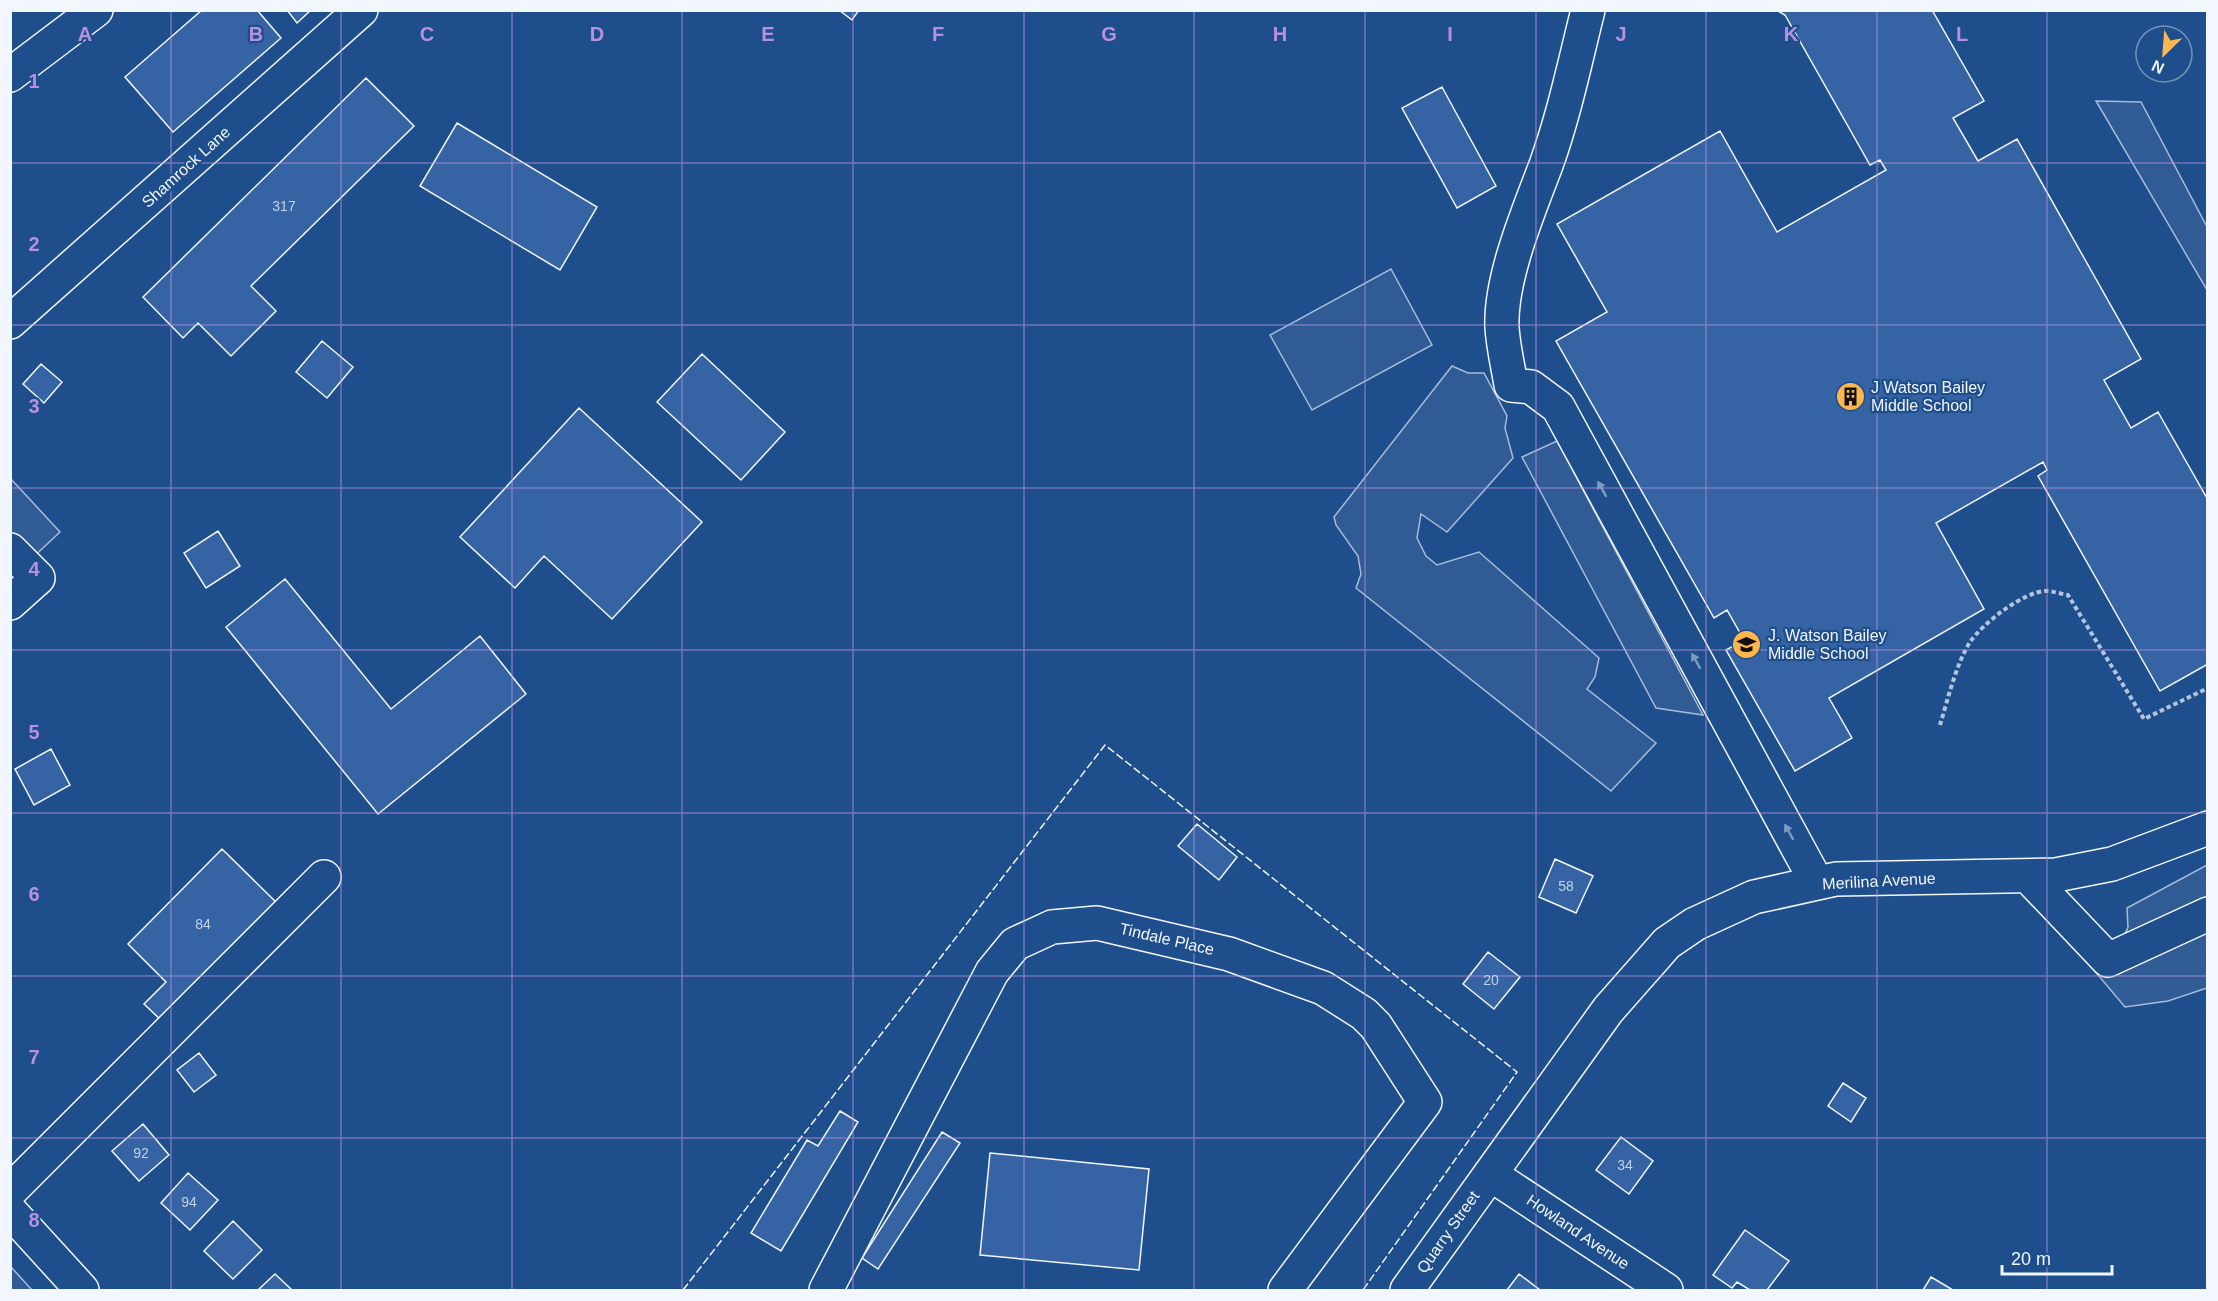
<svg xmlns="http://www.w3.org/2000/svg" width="2218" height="1301" viewBox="0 0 2218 1301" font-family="Arial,sans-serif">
	<rect width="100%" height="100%" fill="#1f4e8c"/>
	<path fill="#305b95" stroke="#a8bbd7" stroke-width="1.5" d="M2096,101L2141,102L2207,227V290Z
		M1391,269L1432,345L1312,410L1270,335Z
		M1452,366L1468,373H1484L1507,416L1505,428L1513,458L1447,532L1421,514L1417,538L1426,556L1437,565L1479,552L1599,658L1595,677L1587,689L1656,743L1611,791L1356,588L1361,574L1358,556L1336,525L1334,517Z
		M1557,441L1703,715L1656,708L1522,457Z
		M11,479L60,532L11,578Z
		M2207,865V988L2168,1001L2125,1007L2077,950L2121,943L2128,927L2127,908Z
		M11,1267L32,1290H11Z"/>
	<path fill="#3563a3" stroke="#f2f6ff" stroke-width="1.5" d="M202,10H257L281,38L173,132L125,77Z
		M287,10H311L297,23Z
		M839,10H859L852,20Z
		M1776,10H1932L1984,101L1953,118L1978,161L2017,139L2141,359L2104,380L2131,428L2158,412L2208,500V664L2160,691L2038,476L2047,470L2043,462L1936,523L1984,609L1829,698L1852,738L1795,771L1726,650L1744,640L1727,610L1714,618L1556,341L1607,312L1557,224L1720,131L1777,232L1886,170L1880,160L1870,165L1785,15Z
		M366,78L414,126L251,286L276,311L231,356L198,323L183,338L143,297Z
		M1442,87L1496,186L1457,208L1402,108Z
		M457,123L597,207L560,270L420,186Z
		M322,341L353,367L327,398L296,372Z
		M702,354L785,432L741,480L657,402Z
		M41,364L62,382L44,403L23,384Z
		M579,408L702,522L612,619L544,556L515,588L460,537Z
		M218,531L240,566L206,588L184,553Z
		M285,579L391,709L480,636L526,694L378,814L226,627Z
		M51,749L70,785L34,805L15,769Z
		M1197,824L1237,857L1219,880L1178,846Z
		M222,849L278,904L162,1021L144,1004L166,982L128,944Z
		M1555,859L1593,876L1576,913L1539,897Z
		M1488,952L1520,977L1494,1009L1463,984Z
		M199,1053L216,1075L194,1092L177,1070Z
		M1843,1083L1866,1098L1851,1122L1828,1106Z
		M840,1111L858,1122L781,1251L751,1233L807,1140L818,1146Z
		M143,1124L169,1155L139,1181L112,1151Z
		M942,1132L960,1143L878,1269L862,1258Z
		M1621,1137L1653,1161L1629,1194L1596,1170Z
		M990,1153L1149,1169L1139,1270L980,1255Z
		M188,1173L218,1200L190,1230L161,1203Z
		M233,1221L262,1250L233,1279L204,1251Z
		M1745,1230L1789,1261L1767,1290H1750L1737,1282L1732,1288L1713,1275Z
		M275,1274L292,1290H258Z
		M1519,1274L1540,1290H1507Z
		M1931,1277L1953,1290H1923Z"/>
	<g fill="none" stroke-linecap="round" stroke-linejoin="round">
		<defs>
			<path id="minor" d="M1588,10C1575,62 1564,115 1546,165C1529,210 1500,278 1502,327C1503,346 1508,366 1511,385L1531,387L1558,407L1817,883
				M10,75L96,10
				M10,322L361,10
				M10,550L38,578L10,603
				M2028,876L2108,960L2208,914
				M1490,1174L1666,1290
				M10,1191L324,877
				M10,1211L82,1290
				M826,1290L992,972L1015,944L1052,927L1097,923L1229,954L1323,988L1364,1014L1376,1026L1425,1102L1285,1290
				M1407,1290L1608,1010L1667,943L1695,924L1754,897L1836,879L2056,875L2112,864L2208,828"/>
		</defs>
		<use href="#minor" stroke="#f2f6ff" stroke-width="36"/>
		<path stroke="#b3c4dc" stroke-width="4" stroke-dasharray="4.5 3" stroke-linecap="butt" d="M1940,725C1948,699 1956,664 1970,642C1982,624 2024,591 2046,591C2053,591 2061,594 2068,595L2144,719L2208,688"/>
		<use href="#minor" stroke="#1f4e8c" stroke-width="33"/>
		<path stroke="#f2f6ff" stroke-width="1.5" stroke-dasharray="8 3" stroke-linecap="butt" d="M683,1290L1105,745L1517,1072L1363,1290"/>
	</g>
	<defs><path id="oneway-solid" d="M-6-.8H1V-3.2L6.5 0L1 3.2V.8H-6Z" transform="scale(1.5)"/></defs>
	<g fill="#7e9ac0">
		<use href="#oneway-solid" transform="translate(1602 489) rotate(-119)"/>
		<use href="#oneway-solid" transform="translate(1696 661) rotate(-119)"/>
		<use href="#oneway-solid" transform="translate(1789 832) rotate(-119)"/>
	</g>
	<path fill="none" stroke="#b691df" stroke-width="1.5" stroke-opacity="0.55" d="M171,10V1290M341,10V1290M512,10V1290M682,10V1290M853,10V1290M1024,10V1290M1194,10V1290M1365,10V1290M1536,10V1290M1706,10V1290M1877,10V1290M2047,10V1290M10,163H2208M10,325H2208M10,488H2208M10,650H2208M10,813H2208M10,976H2208M10,1138H2208"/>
	<defs>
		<symbol id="building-disc" viewBox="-11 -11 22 22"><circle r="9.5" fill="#ffb74d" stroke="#1f4e8c"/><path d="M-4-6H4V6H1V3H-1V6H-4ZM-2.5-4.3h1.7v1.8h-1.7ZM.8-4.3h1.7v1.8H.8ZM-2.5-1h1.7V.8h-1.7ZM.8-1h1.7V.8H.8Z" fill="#111"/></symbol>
		<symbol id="school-disc" viewBox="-11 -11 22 22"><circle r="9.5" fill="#ffb74d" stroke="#1f4e8c"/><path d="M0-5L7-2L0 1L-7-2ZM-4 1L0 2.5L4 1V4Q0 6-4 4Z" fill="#111"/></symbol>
	</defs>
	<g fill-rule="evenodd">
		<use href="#building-disc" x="1834" y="380" width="33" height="33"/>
		<use href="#school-disc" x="1730" y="628" width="33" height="33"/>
	</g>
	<g text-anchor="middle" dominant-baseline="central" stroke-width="4.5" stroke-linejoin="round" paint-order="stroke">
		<g font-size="14" fill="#c3d1e8">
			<text x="284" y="206">317</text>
			<text x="1566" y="886">58</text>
			<text x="203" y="924">84</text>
			<text x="1491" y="980">20</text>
			<text x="141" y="1153">92</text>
			<text x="1625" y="1165">34</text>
			<text x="189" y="1202">94</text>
		</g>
		<g font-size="16" fill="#f2f6ff" stroke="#1f4e8c">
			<text transform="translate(186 167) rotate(-42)">Shamrock Lane</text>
			<text transform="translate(1879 881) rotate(-3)">Merilina Avenue</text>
			<text transform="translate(1167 939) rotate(13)">Tindale Place</text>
			<text transform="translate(1448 1232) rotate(-55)">Quarry Street</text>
			<text transform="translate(1578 1232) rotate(34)">Howland Avenue</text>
		</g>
		<g font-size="16" fill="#f2f6ff" stroke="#1f4e8c" text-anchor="start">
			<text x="1871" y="387">J Watson Bailey<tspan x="1871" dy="18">Middle School</tspan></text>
			<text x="1768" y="635">J. Watson Bailey<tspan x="1768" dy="18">Middle School</tspan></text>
		</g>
	</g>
	<g font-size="20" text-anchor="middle" font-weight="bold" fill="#b691df" stroke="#1f4e8c" stroke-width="4.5" stroke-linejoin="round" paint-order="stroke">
		<text x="85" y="41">A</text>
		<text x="256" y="41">B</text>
		<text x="427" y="41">C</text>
		<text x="597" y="41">D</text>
		<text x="768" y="41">E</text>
		<text x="938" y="41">F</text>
		<text x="1109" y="41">G</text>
		<text x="1280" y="41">H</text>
		<text x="1450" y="41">I</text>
		<text x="1621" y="41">J</text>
		<text x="1791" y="41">K</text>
		<text x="1962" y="41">L</text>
		<text x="34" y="88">1</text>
		<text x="34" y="251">2</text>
		<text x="34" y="413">3</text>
		<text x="34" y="576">4</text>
		<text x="34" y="739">5</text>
		<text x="34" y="901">6</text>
		<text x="34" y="1064">7</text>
		<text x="34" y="1227">8</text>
	</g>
	<rect width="2218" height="1301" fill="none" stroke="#f2f6ff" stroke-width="24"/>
	<g transform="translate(2164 54) rotate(205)"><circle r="28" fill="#1f4e8c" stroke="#7391ba" stroke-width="1.5"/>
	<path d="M0-4.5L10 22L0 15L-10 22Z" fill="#ffb74d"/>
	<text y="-9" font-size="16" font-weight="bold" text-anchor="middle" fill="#f2f6ff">N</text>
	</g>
	<path d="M2002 1265v9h110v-9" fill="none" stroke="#f2f6ff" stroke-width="3"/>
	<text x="2011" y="1265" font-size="18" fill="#f2f6ff" stroke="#1f4e8c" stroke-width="4.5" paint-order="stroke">20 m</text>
</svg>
